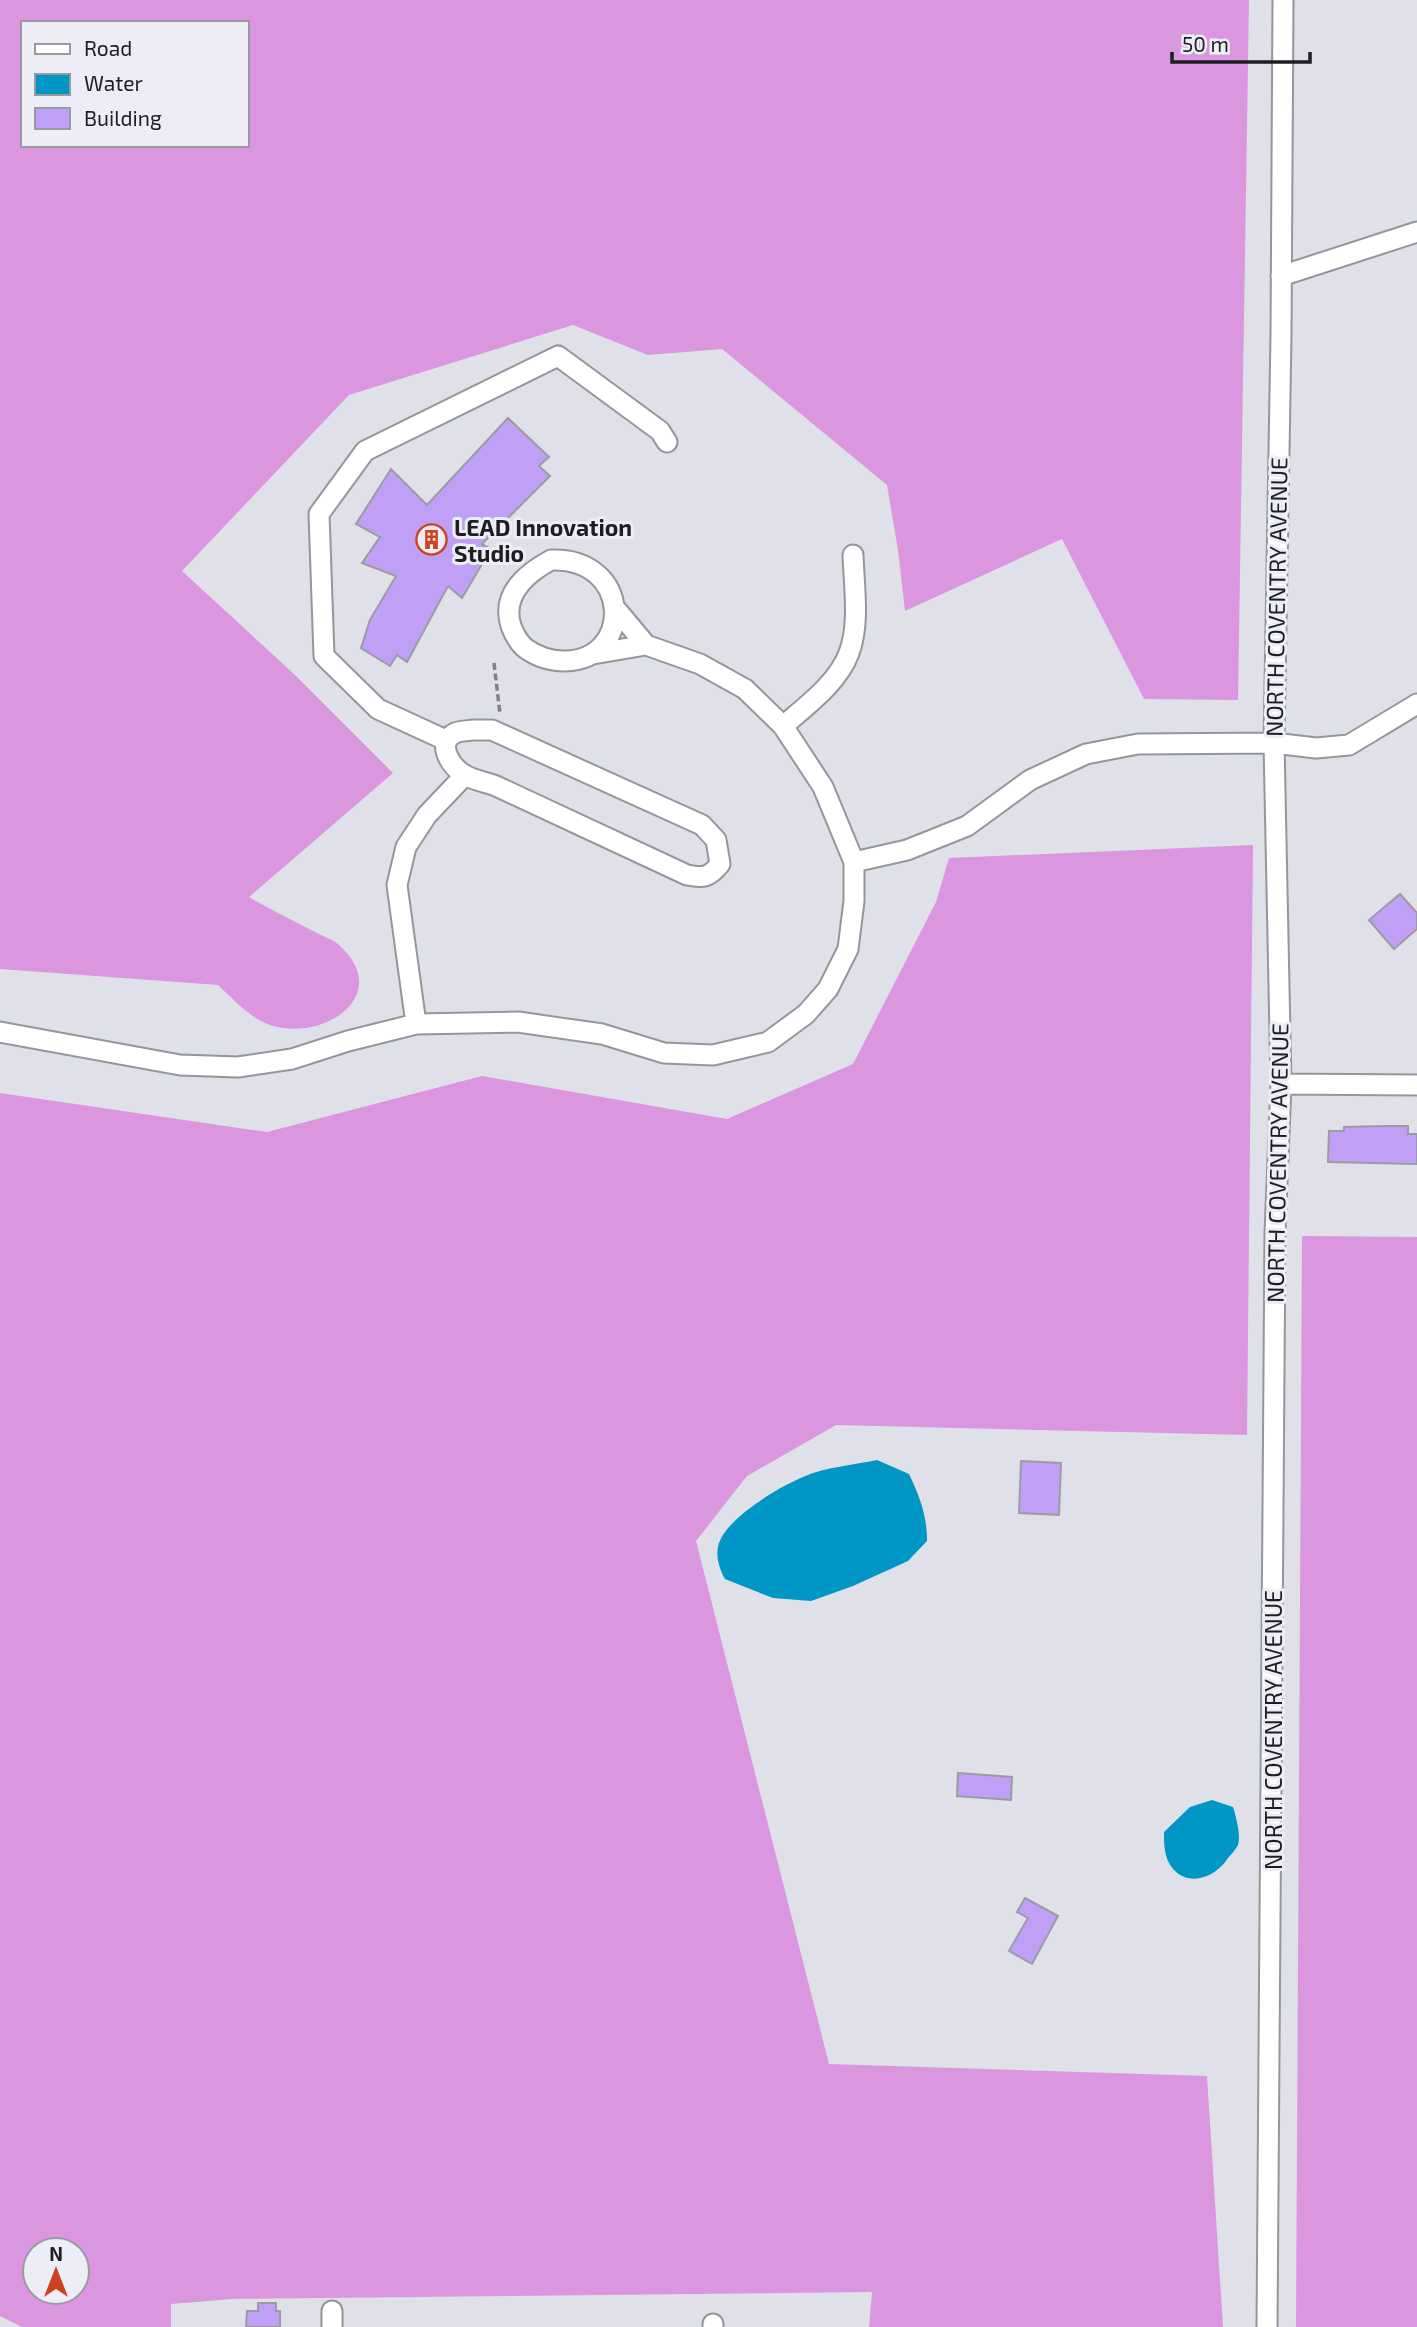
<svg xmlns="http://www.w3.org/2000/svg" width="1417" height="2327" viewBox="0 0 1417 2327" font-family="'Exo 2',sans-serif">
	<rect width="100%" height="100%" fill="#dfe0e8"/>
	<path fill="#da97e0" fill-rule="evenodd" d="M0,0H1249L1238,700L1144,699L1062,539L905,611L898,550L887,485L722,349L648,355L573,325L349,395L182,571L295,675L393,773L249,897C270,910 293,920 315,932C322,936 332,939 338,944C394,993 327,1041 273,1026C252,1020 234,1000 218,985L0,969ZM23,23H247V145H23Z
		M1253,845L1247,1435L836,1425L747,1476L696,1541L829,2064L1207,2076L1223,2327H869L872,2292L233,2299L171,2304V2327H22L0,2316V1093L267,1132L482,1076L727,1119L853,1064L936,902L949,858ZM77,2250V2292H35V2250Z
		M1302,1236L1417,1237V2327H1296Z"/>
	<path fill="#0096c5" d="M877,1460L909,1474C920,1497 927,1516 927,1541L908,1561L853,1586L811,1601L773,1598L725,1579C719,1568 715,1555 719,1543C728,1517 779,1487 803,1477C825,1467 854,1465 877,1460Z
		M1212,1800L1233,1807C1236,1817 1241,1834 1238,1845C1236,1849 1231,1855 1228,1858C1217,1876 1190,1888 1173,1869C1164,1858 1164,1845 1164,1832L1190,1807Z"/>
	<path fill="#c0a0f6" stroke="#9d9ba2" stroke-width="2" d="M508,418L549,457L539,466L550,476L482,544L491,549L462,598L448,586L407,662L397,655L390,666L361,648L370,620L396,576L362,563L380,537L356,524L391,469L427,505Z
		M1400,894L1417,913V929L1394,949L1369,920Z
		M1384,1126H1408V1134H1417V1164L1328,1162L1329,1131H1344V1127Z
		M1021,1461L1061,1463L1059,1515L1019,1513Z
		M958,1773L1012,1777L1011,1800L957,1796Z
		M1025,1898L1058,1916L1032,1964L1009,1951L1028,1918L1017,1912Z
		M258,2303H276V2311H280V2327H246L247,2311H258Z"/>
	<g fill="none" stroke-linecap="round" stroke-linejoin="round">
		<defs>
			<path id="minor" d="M1281,276L1417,232
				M551,560C632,557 634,660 565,661C550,661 537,657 525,648C518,642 514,634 511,626C501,594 527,573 551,560Z
				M593,654L646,645
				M783,726C806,706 838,683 849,653C860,624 854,586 853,555
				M472,730H492L702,825L716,840L720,864C709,878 703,878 687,875L496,786C486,782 472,780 463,774C451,766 435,743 455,733C459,731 467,731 472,730Z
				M439,737L378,709L324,656L319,514L365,451L558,356L660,431L667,442
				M854,862L907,850L967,826L1030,780L1086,754L1138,744L1274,743L1316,748L1349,745L1417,704
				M416,1024L397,885L406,847L427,815L465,775
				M0,1032L180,1065L238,1067L292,1059L348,1041L416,1024L518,1022L602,1034L664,1053L713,1055L768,1042L806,1014L828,989L848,949L854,901V862L823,787L783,726L745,689L700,664L646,645L615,608
				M1281,1084L1417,1085
				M332,2311V2327
				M713,2324V2327
				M1267,2327L1275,1233L1281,1084L1274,743L1281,335L1283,0"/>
		</defs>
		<use href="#minor" stroke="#94969d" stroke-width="23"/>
		<path stroke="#808186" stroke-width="3.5" stroke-dasharray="7 3.5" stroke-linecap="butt" d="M494,663L500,714"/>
		<use href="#minor" stroke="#fff" stroke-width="19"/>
	</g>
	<defs>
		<symbol id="building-ring" viewBox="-11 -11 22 22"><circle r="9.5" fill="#ecedf5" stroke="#cd431f" stroke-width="1.5"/><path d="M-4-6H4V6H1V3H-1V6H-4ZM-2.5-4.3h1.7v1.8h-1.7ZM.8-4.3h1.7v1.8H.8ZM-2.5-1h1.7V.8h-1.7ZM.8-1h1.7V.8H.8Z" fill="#cd431f"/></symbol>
	</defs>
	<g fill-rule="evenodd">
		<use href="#building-ring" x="414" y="522" width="35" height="35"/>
	</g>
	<g text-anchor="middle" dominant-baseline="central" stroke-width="6" stroke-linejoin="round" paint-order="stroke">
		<g font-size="23" font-weight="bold" fill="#1d1e21" stroke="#ecedf5" text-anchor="start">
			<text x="454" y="527">LEAD Innovation<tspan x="454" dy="26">Studio</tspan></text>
		</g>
		<g font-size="23" fill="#1d1e21" stroke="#ecedf5">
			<text transform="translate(1276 597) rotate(-89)">NORTH COVENTRY AVENUE</text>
			<text transform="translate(1277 1163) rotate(-89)">NORTH COVENTRY AVENUE</text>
			<text transform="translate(1273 1730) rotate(-90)">NORTH COVENTRY AVENUE</text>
		</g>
	</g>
	<rect x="21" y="21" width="228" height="126" fill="#ecedf5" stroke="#999aa0" stroke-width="2"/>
	<rect x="35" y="44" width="35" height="10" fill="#ffffff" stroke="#999aa0" stroke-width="2"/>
	<text x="84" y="56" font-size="21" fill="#1d1e21">Road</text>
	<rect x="35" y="74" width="35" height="21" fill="#0096c5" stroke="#999aa0" stroke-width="2"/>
	<text x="84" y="91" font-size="21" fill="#1d1e21">Water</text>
	<rect x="35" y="108" width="35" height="21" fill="#c0a0f6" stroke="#999aa0" stroke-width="2"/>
	<text x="84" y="126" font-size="21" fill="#1d1e21">Building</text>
	<g transform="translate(56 2271)"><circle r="33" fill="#ecedf5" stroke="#999aa0" stroke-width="2"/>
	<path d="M0-5L12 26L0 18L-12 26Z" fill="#cd431f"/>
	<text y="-10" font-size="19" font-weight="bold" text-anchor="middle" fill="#1d1e21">N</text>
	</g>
	<path d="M1172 52v10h138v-10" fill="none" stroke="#1d1e21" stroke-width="3.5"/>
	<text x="1182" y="52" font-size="21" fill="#1d1e21" stroke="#ecedf5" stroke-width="5" paint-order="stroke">50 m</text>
</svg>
